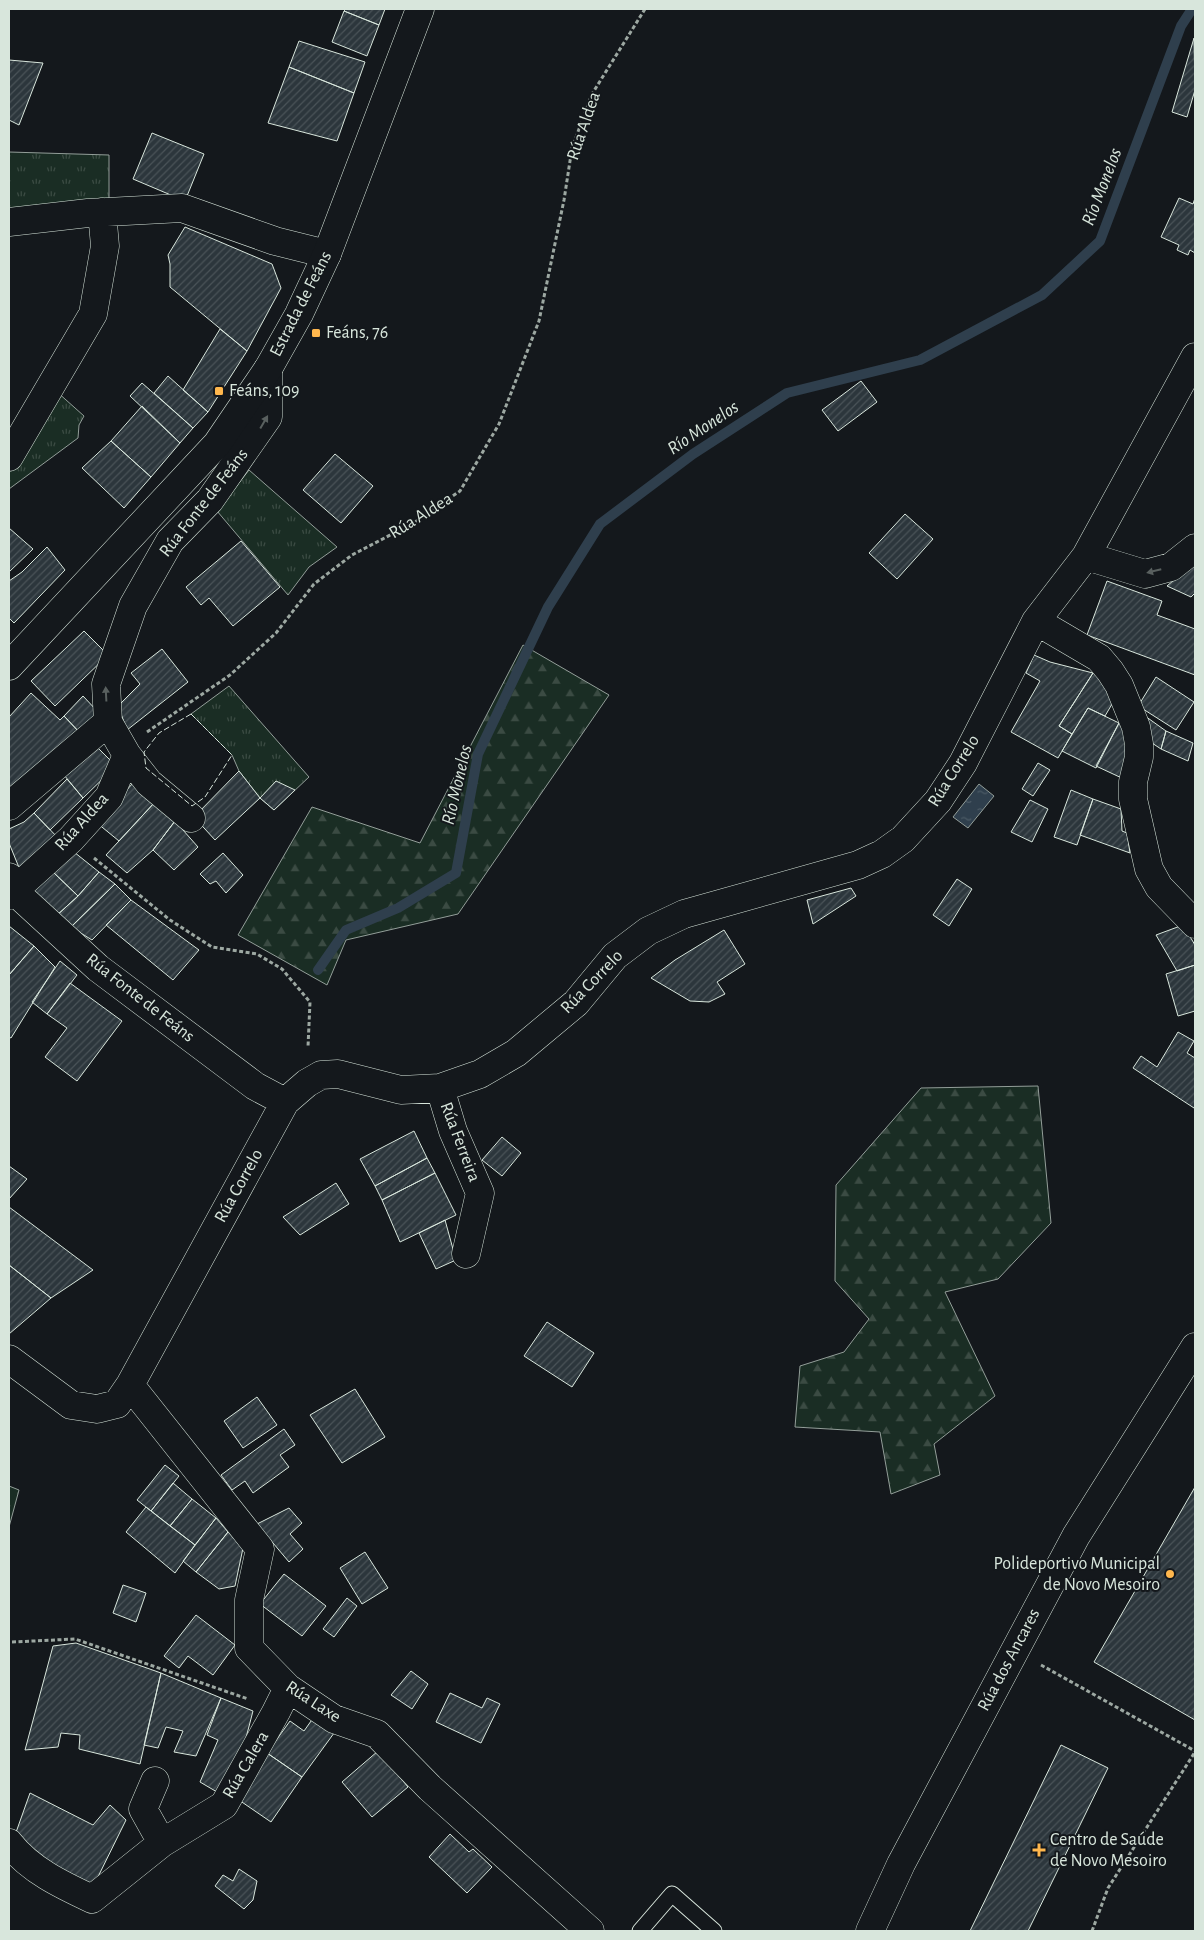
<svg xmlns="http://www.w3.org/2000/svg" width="1204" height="1940" viewBox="0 0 1204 1940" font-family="'Alegreya Sans',sans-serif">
	<defs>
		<pattern id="grass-tufts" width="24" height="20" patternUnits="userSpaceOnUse" patternTransform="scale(1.25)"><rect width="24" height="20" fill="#1a2d24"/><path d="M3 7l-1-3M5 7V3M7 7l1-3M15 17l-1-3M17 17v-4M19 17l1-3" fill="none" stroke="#3b4b43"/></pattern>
		<pattern id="forest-firs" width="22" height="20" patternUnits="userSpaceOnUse" patternTransform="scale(1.25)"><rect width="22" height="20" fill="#1a2d24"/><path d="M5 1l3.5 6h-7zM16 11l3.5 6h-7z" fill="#3b4b43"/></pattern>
		<pattern id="water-ripples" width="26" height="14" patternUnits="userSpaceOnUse" patternTransform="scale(1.25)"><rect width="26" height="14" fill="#2f3f4d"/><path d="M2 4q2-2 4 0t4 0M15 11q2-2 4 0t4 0" fill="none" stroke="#4c5b66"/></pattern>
		<pattern id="building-hatch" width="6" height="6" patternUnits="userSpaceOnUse" patternTransform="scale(1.25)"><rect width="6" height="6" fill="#2c363c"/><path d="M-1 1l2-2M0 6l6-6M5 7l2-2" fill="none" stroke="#4a5358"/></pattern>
	</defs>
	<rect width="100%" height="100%" fill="#14181c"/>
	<path fill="url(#grass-tufts)" stroke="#939e99" d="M9,152L109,155V203L9,211Z
		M56,391L84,416L79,425L78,438L9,489V467Z
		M249,470L337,547L309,567L288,595L217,511Z
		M229,686L309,777L274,810L260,798L239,771L232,755L191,714Z
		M9,1486L19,1490L9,1527Z"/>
	<path fill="url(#forest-firs)" stroke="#939e99" d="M523,645L609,695L458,914L346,940L327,985L238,935L312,807L420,843Z
		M1038,1086L1051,1223L998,1279L945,1292L995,1396L934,1444L940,1475L891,1494L880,1432L795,1427L800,1366L844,1352L869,1319L835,1281L836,1185L921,1088Z"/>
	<path fill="url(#water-ripples)" stroke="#939e99" d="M979,784L994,796L968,828L953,817Z"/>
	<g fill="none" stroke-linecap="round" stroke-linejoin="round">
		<path stroke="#2f3f4d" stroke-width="10" d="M318,970L346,930L398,908L456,873L478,754L548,607L600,524L693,454L787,393L920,360L1042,295L1100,241L1181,26L1192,9"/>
	</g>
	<path fill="url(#building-hatch)" stroke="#d8e6dc" d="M346,9H385L379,25L344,11Z
		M344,11L379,25L367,56L332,42Z
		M1194,38L1195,90L1187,117L1172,112Z
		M299,41L365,62L354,93L289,67Z
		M9,60L43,63L19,125L9,120Z
		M289,67L354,93L337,141L268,123Z
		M152,133L204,154L185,201L133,179Z
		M1179,198L1193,204L1195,198V253L1190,250L1188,255L1177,250L1179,245L1161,237Z
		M185,227L272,264L281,288L247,351L170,287V264L168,255Z
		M220,329L247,351L208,412L183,390Z
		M168,376L208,412L193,428L154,393Z
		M861,381L877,402L838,431L822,410Z
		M142,383L193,428L180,443L130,396Z
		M142,406L180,443L151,477L111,441Z
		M111,441L151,477L124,508L82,468Z
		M335,454L373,486L341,523L303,490Z
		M905,514L933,539L897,579L869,553Z
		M9,528L33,549L9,572Z
		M241,541L280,587L233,626L209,598L201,605L186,587Z
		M47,547L65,570L14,623L9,618V581L22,572Z
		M1195,562V593L1191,597L1167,586Z
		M1107,581L1162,601L1157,615L1195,629V675L1087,635Z
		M84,631L108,655L55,706L31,681Z
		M162,649L188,682L127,730L118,706L140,684L131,673Z
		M1034,655L1050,662L1093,673L1059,726L1072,734L1058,758L1011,732L1040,681L1026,673Z
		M1093,673L1107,679L1115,699L1105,716L1088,708L1072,734L1059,726Z
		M1156,677L1194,702L1176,730L1143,709L1140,703Z
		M31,693L60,720L64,716L81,734L9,793V717Z
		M83,696L99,713L81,734L64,716Z
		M1088,708L1119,723L1096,768L1062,751Z
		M1145,716L1166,731L1161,749L1146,739Z
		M1119,723L1130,729L1126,780L1096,766Z
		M1166,731L1193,743L1188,761L1161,749Z
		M97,747L116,766L83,798L64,775Z
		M1038,763L1050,770L1033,796L1022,789Z
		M239,771L260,798L215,840L194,817Z
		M67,779L83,798L50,830L34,813Z
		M276,781L295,790L274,810L260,798Z
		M133,783L155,802L119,841L97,823Z
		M1071,790L1093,799L1077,845L1054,837Z
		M1093,799L1121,809L1122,831L1127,833L1130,853L1080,835Z
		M1030,800L1048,809L1032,842L1011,832Z
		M155,802L175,821L153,850L127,873L106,855Z
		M34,813L61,841L20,870L9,843V829L24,822Z
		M175,821L198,847L174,870L153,850Z
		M74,852L99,872L78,896L53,872Z
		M223,853L243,875L226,893L216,881L210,884L200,874Z
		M50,869L78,896L55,917L26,888Z
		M99,872L115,884L71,927L55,917L78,896Z
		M957,879L972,889L949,926L933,915Z
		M115,884L131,900L92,940L71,927Z
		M851,888L856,896L813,924L807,900Z
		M131,900L199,950L173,980L106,925Z
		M1183,925L1195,945V965L1177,971L1156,935Z
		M9,926L34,946L9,975Z
		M724,930L745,964L717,982L725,994L709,1002L690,1001L651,978L675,960Z
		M34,946L55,967L11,1038L9,1037V975Z
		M60,961L77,975L47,1014L32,1002Z
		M1195,965V1011L1178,1016L1166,974Z
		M70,983L122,1021L77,1081L45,1057L67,1028L47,1014Z
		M1178,1032L1194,1041L1187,1053L1195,1058V1105L1194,1108L1133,1068L1141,1056L1157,1067Z
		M414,1131L427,1158L375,1186L360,1159Z
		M502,1137L521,1153L502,1176L482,1160Z
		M427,1158L435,1173L382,1200L375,1186Z
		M9,1166L27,1179L9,1199Z
		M435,1173L456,1215L400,1242L382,1200Z
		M336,1183L349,1204L300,1235L283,1217Z
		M9,1207L93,1270L51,1298L9,1265Z
		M445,1220L456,1260L436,1269L419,1233Z
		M9,1265L51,1298L9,1334Z
		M547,1322L594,1353L572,1387L524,1356Z
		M355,1389L385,1437L342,1463L310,1415Z
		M257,1397L277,1425L243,1448L224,1421Z
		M284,1429L295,1445L280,1455L289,1467L253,1493L245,1481L232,1490L221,1475Z
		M165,1465L179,1476L151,1511L137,1500Z
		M173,1483L192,1499L170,1526L151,1511Z
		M1195,1487V1720L1094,1662Z
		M192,1499L216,1518L195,1545L170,1526Z
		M146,1507L195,1545L175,1573L126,1532Z
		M289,1508L302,1523L290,1534L303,1549L289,1562L257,1524Z
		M216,1518L228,1532L196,1572L183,1561Z
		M228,1532L243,1548L235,1586L219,1589L196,1572Z
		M365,1552L388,1588L362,1604L340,1568Z
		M284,1574L326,1606L302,1636L260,1604Z
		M123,1585L146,1593L136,1622L113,1613Z
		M347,1598L357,1606L334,1637L323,1629Z
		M196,1615L235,1645L213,1675L188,1656L179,1668L164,1656Z
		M76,1643L161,1673L140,1764L79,1749L80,1735L61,1733L58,1747L25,1750L53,1646Z
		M411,1671L428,1684L412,1709L391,1695Z
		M161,1673L221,1698L196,1756L174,1752L183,1731L166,1727L158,1748L144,1745Z
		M450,1693L482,1708L487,1698L500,1704L481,1743L436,1722Z
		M221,1698L253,1711L241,1757L217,1792L200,1782L218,1740L207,1735Z
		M316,1714L337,1729L302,1777L267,1753L290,1721L304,1731Z
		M1061,1745L1108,1768L1028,1931H970Z
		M378,1751L408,1787L372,1817L342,1782Z
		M267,1753L302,1777L271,1822L236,1798Z
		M30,1793L93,1825L110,1805L126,1820L92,1889L14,1838Z
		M450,1834L469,1852L473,1849L492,1867L467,1893L429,1857Z
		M239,1869L257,1881L253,1900L244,1909L215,1886L223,1875L233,1881Z"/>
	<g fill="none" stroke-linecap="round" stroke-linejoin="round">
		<defs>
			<path id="lane" d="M640,1931L672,1894L714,1931"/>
			<path id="street" d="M9,222L88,213L182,208L275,241L327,254
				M9,457L93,314L105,246L102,212
				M1086,556L1145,574L1171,567L1195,548
				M1036,621L1099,658L1110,671L1119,685L1136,727L1139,744V757L1133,782V799L1149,869L1159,887L1195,924
				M9,806L108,722
				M191,818L149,783L127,755L108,722L106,684L133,606L170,541L210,500L268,417V369
				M9,877L13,890L98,968L255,1086L285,1102
				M9,895L71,839L109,797L127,755
				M440,1088L453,1131L480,1193L466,1254
				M9,1359L71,1405L97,1409L117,1404L130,1385L285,1102L307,1083L321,1075L338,1074L401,1090L440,1088L480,1074L516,1053L576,1003L615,956L648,931L684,914L858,865L882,854L903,839L938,801L963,763L1036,621L1086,556L1195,357
				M130,1385L260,1549L249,1600V1648L288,1688L334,1719L377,1734L430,1788L590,1931
				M155,1781L143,1809L162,1843
				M9,1843C30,1870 62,1885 92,1899L162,1843L224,1805L276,1712L288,1688
				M870,1931L901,1864L1076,1536L1195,1347"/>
			<path id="secondary" d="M9,666L217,444L268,369L299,314L327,254L420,9"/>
		</defs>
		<use href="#lane" stroke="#d8e6dc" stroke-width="17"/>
		<use href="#street" stroke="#d8e6dc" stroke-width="29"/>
		<use href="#secondary" stroke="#d8e6dc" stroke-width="29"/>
		<path stroke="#9da8a2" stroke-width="3" stroke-dasharray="4 2.5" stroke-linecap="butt" d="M147,732L230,675L276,633L314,584L352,555L415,522L460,491L499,424L539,321L564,200L572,148L592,94L645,9
			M94,858L170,920L212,947L257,954L282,969L310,1002L308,1047
			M12,1642L75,1639L248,1699
			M1041,1665L1195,1751
			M1092,1931L1108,1888L1195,1752"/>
		<use href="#lane" stroke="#14181c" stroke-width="15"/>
		<use href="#street" stroke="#14181c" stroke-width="28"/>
		<use href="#secondary" stroke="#14181c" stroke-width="28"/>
		<path stroke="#d8e6dc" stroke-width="1" stroke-dasharray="6 2.5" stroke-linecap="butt" d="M191,714L232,755L205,797L192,806L146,768L144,752L159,733Z"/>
	</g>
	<defs><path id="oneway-solid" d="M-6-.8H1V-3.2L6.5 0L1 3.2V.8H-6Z" transform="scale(1.25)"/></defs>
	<g fill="#59605f">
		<use href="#oneway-solid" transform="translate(264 422) rotate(-60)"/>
		<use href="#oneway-solid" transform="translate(1154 571) rotate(166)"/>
		<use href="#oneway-solid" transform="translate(106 694) rotate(-93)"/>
	</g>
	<g fill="#ffb74d" stroke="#14181c" stroke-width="2">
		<rect x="311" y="328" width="10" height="10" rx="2.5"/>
		<rect x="214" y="386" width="10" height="10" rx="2.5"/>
		<circle cx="1170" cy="1574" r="5"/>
		<path d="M1036.5 1842.5h5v5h5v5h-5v5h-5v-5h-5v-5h5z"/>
	</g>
	<g text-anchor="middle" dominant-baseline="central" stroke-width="4" stroke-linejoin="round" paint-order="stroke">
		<g font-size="18" fill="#d8e6dc" stroke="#14181c">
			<text transform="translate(584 126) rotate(-71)">Rúa Aldea</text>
			<text transform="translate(301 304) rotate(-63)">Estrada de Feáns</text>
			<text transform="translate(204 503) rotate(-52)">Rúa Fonte de Feáns</text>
			<text transform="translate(421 516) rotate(-32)">Rúa Aldea</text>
			<text transform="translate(954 771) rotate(-58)">Rúa Correlo</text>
			<text transform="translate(82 822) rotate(-48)">Rúa Aldea</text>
			<text transform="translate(592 982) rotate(-46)">Rúa Correlo</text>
			<text transform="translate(140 998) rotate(38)">Rúa Fonte de Feáns</text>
			<text transform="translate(460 1142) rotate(69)">Rúa Ferreira</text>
			<text transform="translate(239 1186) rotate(-61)">Rúa Correlo</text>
			<text transform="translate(1009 1660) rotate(-62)">Rúa dos Ancares</text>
			<text transform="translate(313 1702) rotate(33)">Rúa Laxe</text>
			<text transform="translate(246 1765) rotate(-60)">Rúa Calera</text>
		</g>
		<g font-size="18" fill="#d8e6dc" stroke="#14181c" text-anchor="start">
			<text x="326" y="333">Feáns, 76</text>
			<text x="229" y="391">Feáns, 109</text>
			<text x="1160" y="1564" text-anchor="end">Polideportivo Municipal<tspan x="1160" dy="21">de Novo Mesoiro</tspan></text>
			<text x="1050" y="1840">Centro de Saúde<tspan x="1050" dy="21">de Novo Mesoiro</tspan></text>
		</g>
		<g font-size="19" font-style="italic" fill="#d8e6dc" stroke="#14181c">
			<text transform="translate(1102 187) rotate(-69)">Río Monelos</text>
			<text transform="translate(703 428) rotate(-34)">Río Monelos</text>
			<text transform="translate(457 785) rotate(-77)">Río Monelos</text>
		</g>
	</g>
	<rect width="1204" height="1940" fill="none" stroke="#d8e6dc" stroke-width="20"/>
</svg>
